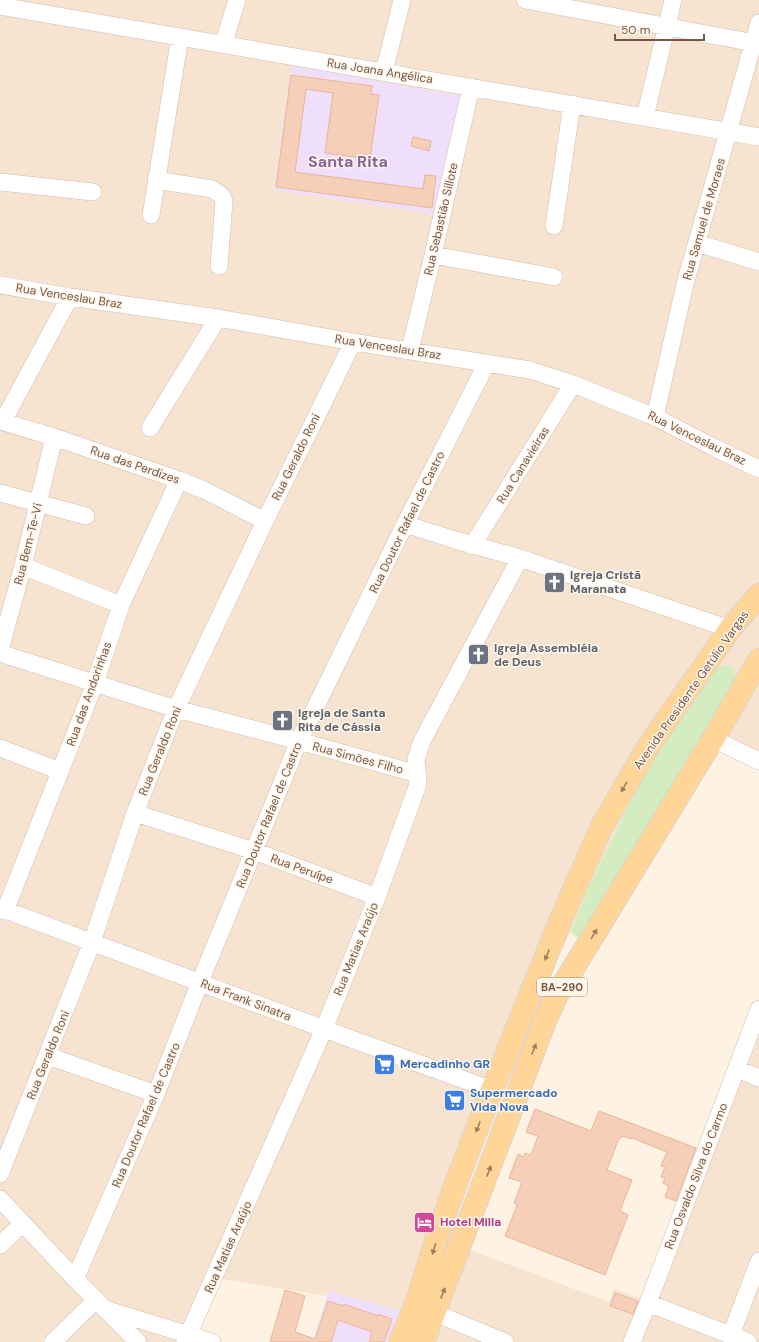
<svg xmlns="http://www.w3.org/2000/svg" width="759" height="1342" viewBox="0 0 759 1342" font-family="'DM Sans',sans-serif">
	<rect width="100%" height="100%" fill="#fef3e3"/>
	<path fill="#f6e4d0" d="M0,0H759V755L708,729L643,776L590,884L570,932L502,1084L444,1240L609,1302L614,1289L655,1303L759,1018V1342H406L329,1291L327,1296L222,1279L193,1339L202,1342H0Z"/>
	<path fill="#f0dffa" d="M291,65L462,96L434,214L274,190Z
		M328,1291L417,1315L406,1342H313Z"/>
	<path fill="#d3ecc0" d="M726,665L734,668L736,676L708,729L578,938L570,932L590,884L643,776L713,669Z"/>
	<path fill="#f5cfb8" stroke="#e9b597" d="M291,75L372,86L371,94L379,95L370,159L325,153L333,93L306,89L295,172L423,189L425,175L436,176L432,208L276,187Z
		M413,137L431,141L429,151L411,146Z
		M535,1109L591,1131L599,1111L696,1148L676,1201L665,1197L669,1186L663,1183L665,1178L661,1177L665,1167L661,1166L667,1152L632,1138L631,1139L622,1136L621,1138H619L607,1170L632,1180L620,1211L628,1215L605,1275L505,1236L517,1205L514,1203L522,1182L509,1178L518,1154L524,1157L525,1153L531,1155L538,1136L526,1132Z
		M285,1290L305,1296L295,1332L315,1339L328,1301L343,1306L344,1304L378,1316V1314L392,1319L384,1342H369L372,1332L338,1320L331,1342H270Z
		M615,1293L638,1301L633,1314L610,1306Z"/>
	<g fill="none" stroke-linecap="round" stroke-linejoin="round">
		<defs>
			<path id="minor" d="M525,0L759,44
				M0,6L759,137
				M223,45L237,0
				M384,72L402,0
				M645,117L673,0
				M156,180L212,189L221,195L224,201L219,266
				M0,182L93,192
				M151,215L180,37
				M554,226L572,104
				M697,243L759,262
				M433,255L554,277
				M0,285L70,297L218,318L353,342L530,370L573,384L655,417L713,447L759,469
				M410,350L433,255L471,87
				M655,417L685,284L759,23
				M0,421L54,437L179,480L204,490L265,521
				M3,421L70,297
				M150,428L218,318
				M0,493L86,516
				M405,524L455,540L520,558L730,629
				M472,546L573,384
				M23,566L121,605
				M0,650L23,566L54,437
				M0,653L176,709L299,741L418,774
				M713,739L759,761
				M0,748L60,771
				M135,813L254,851L377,897
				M0,908L324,1029L492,1090
				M5,911L95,683L121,605L179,480
				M48,1056L156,1094
				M737,1069L759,1078
				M0,1174L92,942L135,813L176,709L265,521L353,342
				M0,1199L75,1279L138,1342
				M0,1245L22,1224
				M75,1279L156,1094L200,982L299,741L405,524L487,363
				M648,1303L748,1342
				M108,1310L212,1342
				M435,1313L505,1342
				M731,1335L759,1261
				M53,1342L96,1300
				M185,1342L324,1029L377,897L417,787L418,781L416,759L422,741L520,558
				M632,1342L648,1303L759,1009"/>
			<path id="major" d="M400,1342L417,1302L438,1234L458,1178L492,1090L561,919L602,826L650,744L730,629L759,595
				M423,1342L545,1021L557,995L713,739L759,660"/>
		</defs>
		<use href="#minor" stroke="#d2bbab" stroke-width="18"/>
		<use href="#major" stroke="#dcd3cf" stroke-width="24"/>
		<use href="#minor" stroke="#fff" stroke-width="17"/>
		<use href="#major" stroke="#ffd698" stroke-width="22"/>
	</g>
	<defs><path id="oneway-solid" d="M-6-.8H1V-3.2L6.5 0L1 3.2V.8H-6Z"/></defs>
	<g fill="#a07d5f">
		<use href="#oneway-solid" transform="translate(624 787) rotate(120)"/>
		<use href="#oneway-solid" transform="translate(594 934) rotate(-59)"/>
		<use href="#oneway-solid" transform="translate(547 955) rotate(112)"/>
		<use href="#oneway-solid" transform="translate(534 1049) rotate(-69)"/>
		<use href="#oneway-solid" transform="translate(478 1127) rotate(111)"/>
		<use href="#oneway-solid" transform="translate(489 1171) rotate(-69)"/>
		<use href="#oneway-solid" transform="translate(434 1249) rotate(107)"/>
		<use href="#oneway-solid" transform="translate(443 1293) rotate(-69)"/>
	</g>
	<defs>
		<symbol id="church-square" viewBox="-11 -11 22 22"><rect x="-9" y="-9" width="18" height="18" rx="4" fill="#6b7280" stroke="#fff6ea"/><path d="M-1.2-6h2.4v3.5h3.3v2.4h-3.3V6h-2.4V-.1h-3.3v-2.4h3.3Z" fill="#fff"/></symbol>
		<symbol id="supermarket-square" viewBox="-11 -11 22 22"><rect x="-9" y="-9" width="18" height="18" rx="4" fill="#3f7fe0" stroke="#fff6ea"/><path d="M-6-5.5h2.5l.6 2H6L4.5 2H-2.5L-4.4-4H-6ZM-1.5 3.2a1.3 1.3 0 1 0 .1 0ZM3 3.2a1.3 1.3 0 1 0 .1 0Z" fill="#fff"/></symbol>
		<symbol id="hotel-square" viewBox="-11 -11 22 22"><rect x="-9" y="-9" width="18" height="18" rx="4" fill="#d1479c" stroke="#fff6ea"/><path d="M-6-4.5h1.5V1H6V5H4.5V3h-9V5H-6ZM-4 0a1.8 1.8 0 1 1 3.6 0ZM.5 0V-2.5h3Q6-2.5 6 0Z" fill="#fff"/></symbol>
	</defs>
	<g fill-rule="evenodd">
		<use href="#church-square" x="542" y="570" width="25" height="25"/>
		<use href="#church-square" x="466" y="642" width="25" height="25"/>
		<use href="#church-square" x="270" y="708" width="25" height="25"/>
		<use href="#supermarket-square" x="372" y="1052" width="25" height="25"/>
		<use href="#supermarket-square" x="442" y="1088" width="25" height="25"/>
		<use href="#hotel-square" x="412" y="1210" width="25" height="25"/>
	</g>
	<g text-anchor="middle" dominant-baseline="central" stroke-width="3" stroke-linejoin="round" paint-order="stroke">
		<rect fill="#fff6ea" stroke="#a08778" stroke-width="1" x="537" y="978" width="50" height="18" rx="3"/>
		<g font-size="11" font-weight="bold" fill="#785747">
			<text x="562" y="987">BA-290</text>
		</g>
		<g font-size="12" fill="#785747" stroke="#fff6ea">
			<text transform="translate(380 71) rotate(9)">Rua Joana Angélica</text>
			<text transform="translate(441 219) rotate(-77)">Rua Sebastião Sillote</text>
			<text transform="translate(704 219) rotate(-74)">Rua Samuel de Moraes</text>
			<text transform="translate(69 296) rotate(9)">Rua Venceslau Braz</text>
			<text transform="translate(388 347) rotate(9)">Rua Venceslau Braz</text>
			<text transform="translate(697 438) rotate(26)">Rua Venceslau Braz</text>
			<text transform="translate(296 457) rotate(-64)">Rua Geraldo Roni</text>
			<text transform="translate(135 465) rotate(19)">Rua das Perdizes</text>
			<text transform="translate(523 465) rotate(-58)">Rua Canavieiras</text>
			<text transform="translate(407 522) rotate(-64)">Rua Doutor Rafael de Castro</text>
			<text transform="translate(28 544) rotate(-76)">Rua Bem-Te-Vi</text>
			<text transform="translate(691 690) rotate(-55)">Avenida Presidente Getúlio Vargas</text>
			<text transform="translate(89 694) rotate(-70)">Rua das Andorinhas</text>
			<text transform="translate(160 751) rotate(-68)">Rua Geraldo Roni</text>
			<text transform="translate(358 758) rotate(15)">Rua Simões Filho</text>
			<text transform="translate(269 815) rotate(-68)">Rua Doutor Rafael de Castro</text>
			<text transform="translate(302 869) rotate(20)">Rua Peruípe</text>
			<text transform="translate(356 949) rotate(-68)">Rua Matias Araújo</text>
			<text transform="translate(246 1000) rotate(21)">Rua Frank Sinatra</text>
			<text transform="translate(48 1055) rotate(-68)">Rua Geraldo Roni</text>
			<text transform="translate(146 1115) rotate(-67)">Rua Doutor Rafael de Castro</text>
			<text transform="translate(696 1176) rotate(-69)">Rua Osvaldo Silva do Carmo</text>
			<text transform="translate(228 1247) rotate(-66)">Rua Matias Araújo</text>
		</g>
		<g font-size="12" font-weight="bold" fill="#5b616d" stroke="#fff6ea" text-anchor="start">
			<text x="570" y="575">Igreja Cristã<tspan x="570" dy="14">Maranata</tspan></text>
			<text x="494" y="648">Igreja Assembléia<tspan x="494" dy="14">de Deus</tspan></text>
			<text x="298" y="713">Igreja de Santa<tspan x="298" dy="14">Rita de Cássia</tspan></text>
		</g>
		<g font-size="12" font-weight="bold" fill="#366cbe" stroke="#fff6ea" text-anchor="start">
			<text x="400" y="1064">Mercadinho GR</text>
			<text x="470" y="1093">Supermercado<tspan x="470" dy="14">Vida Nova</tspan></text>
		</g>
		<g font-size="12" font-weight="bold" fill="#b23c85" stroke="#fff6ea" text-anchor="start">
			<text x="440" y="1222">Hotel Milla</text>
		</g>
		<g font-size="16" font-weight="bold" fill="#87629c" stroke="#fff6ea">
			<text x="348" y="161">Santa Rita</text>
		</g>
	</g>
	<path d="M615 34v6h89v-6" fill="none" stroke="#785747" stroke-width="2"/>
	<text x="621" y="34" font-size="12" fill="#785747" stroke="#fff6ea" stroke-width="3" paint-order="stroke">50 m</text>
</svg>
